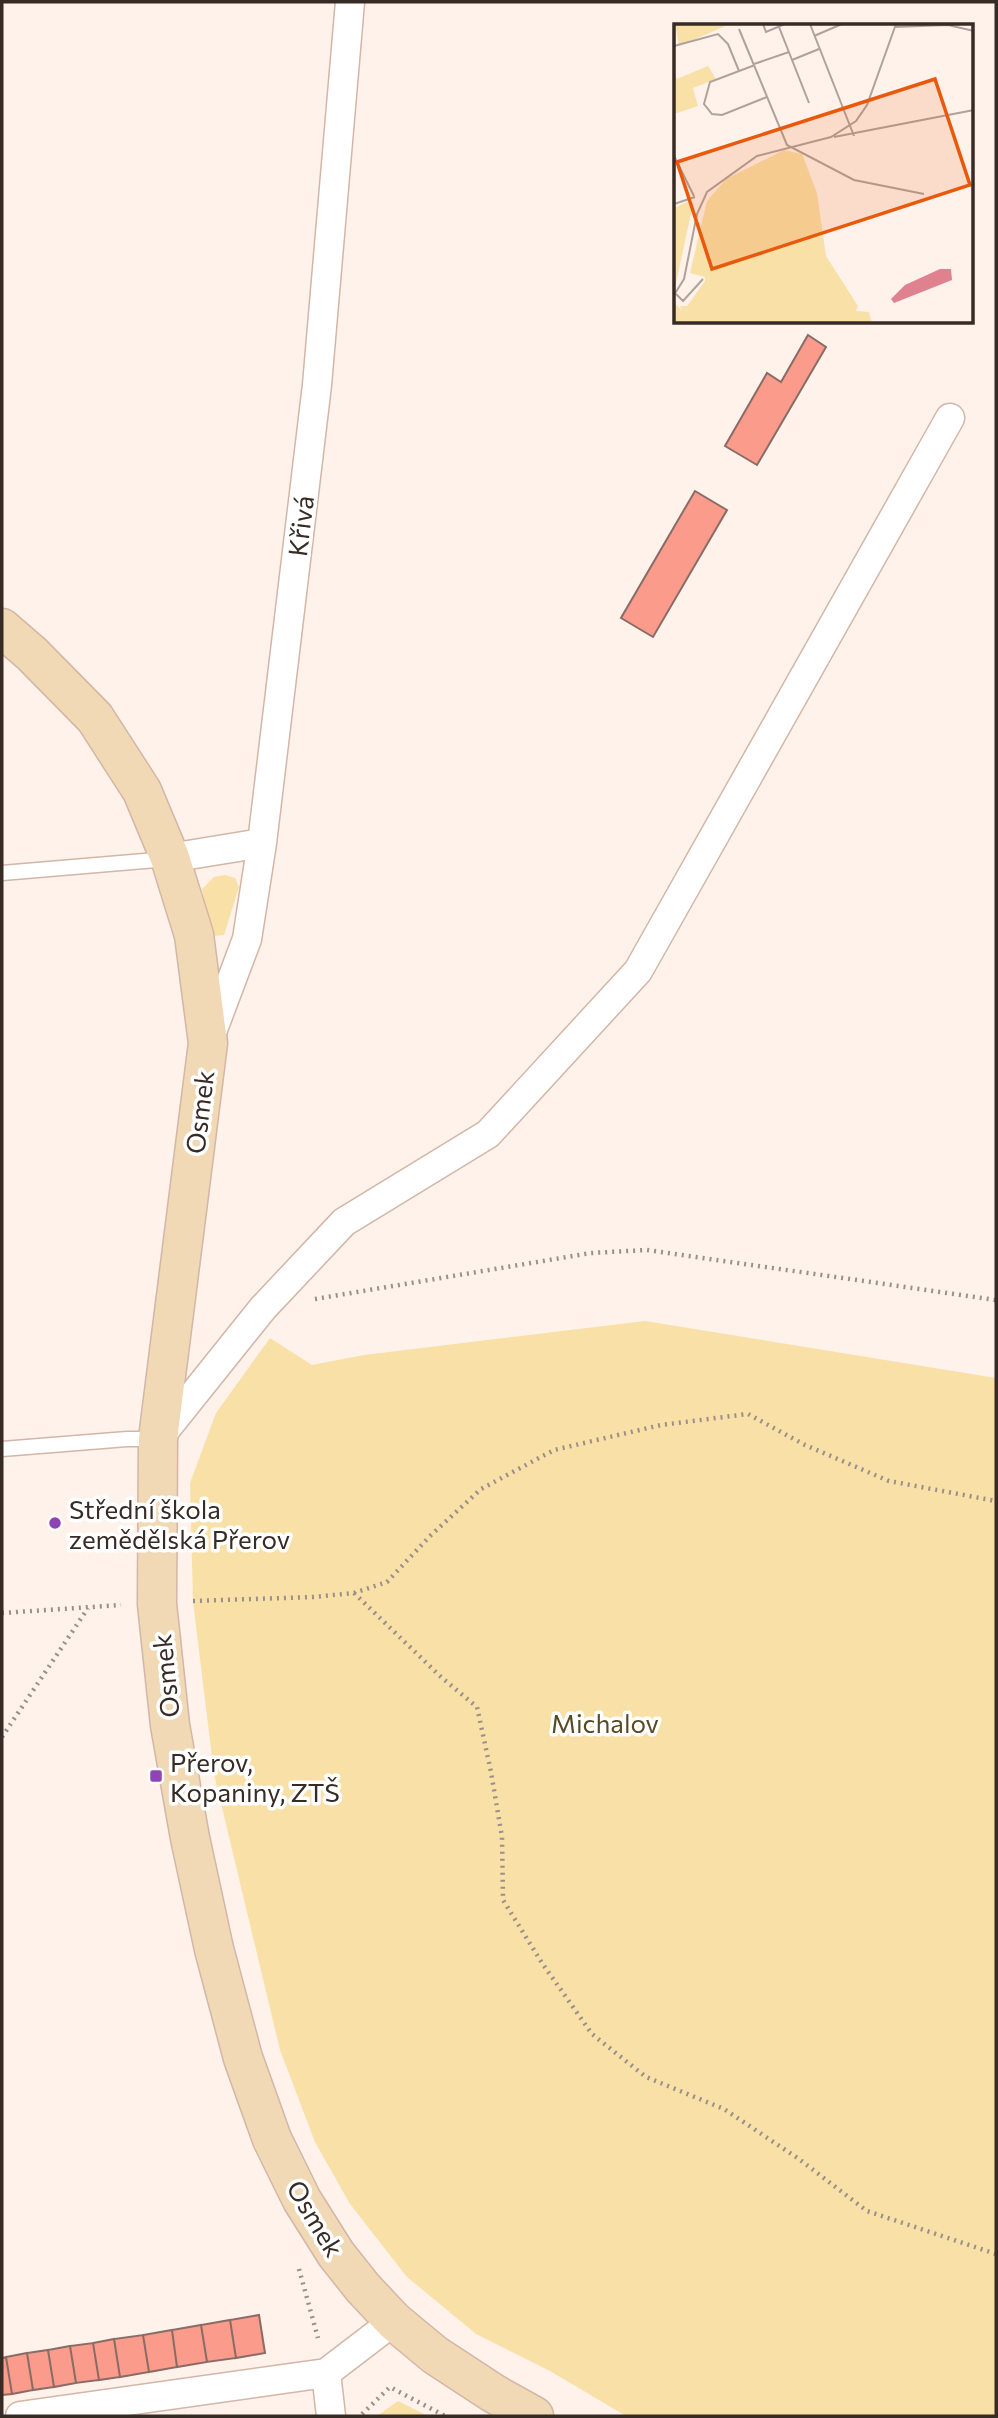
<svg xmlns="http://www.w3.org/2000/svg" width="998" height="2418" viewBox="0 0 998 2418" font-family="Commissioner,sans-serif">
	<rect width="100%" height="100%" fill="#fef2eb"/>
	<path fill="#f8e0a7" d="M225,875L235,878L239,887L224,935L214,936L210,933L202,889L214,877Z
		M645,1321L996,1378V2416H626L550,2371L476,2334L407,2277L350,2204L315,2142L280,2050L214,1774L193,1601L190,1483L216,1413L270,1338L312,1365L364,1355Z
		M398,2401L428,2416H377Z"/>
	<path fill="#fb9b8b" stroke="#8a6c66" stroke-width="2" d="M808,335L826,347L757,465L725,446L767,373L781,382Z
		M695,491L727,510L653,637L621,618Z
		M259,2315L265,2353L236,2358L230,2320Z
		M230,2320L236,2358L207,2362L201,2325Z
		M201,2325L207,2362L177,2367L172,2330Z
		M172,2330L177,2367L149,2372L143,2335Z
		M143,2335L149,2372L120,2377L114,2339Z
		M114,2339L120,2377L99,2380L93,2343Z
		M93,2343L99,2380L76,2383L70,2346Z
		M70,2346L76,2383L54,2387L48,2350Z
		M48,2350L54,2387L33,2390L27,2353Z
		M27,2353L33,2390L12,2394L6,2357Z
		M6,2357L12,2394L2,2395V2358Z"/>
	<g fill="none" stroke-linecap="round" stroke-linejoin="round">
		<defs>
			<path id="lane" d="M2,873L168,859
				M2,1449L127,1439H157"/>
			<path id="street" d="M170,858L262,843
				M209,1040L247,939L262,843L317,385L350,2
				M158,1439L263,1308L344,1222L488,1134L638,971L950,418
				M20,2416L326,2373
				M331,2416L326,2373L394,2321"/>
			<path id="secondary" d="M2,628L32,654L95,718L142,791L170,858L194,935L208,1043L158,1439L157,1604L170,1725L190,1838L214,1949L243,2058L272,2139L302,2200L336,2254L363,2288L394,2321L435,2355L493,2393L534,2416"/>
		</defs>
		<use href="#lane" stroke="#d3b6a7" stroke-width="17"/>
		<use href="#street" stroke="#d3b6a7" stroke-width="31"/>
		<use href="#secondary" stroke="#d3b6a7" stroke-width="41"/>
		<path stroke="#9b8f89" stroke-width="4.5" stroke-dasharray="2 5" stroke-linecap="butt" d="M315,1299L591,1253L647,1250L996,1300
			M354,1593L441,1677L477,1707L491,1772L502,1837L503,1900L542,1963L592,2034L646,2077L724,2109L799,2159L867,2211L996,2254
			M193,1601L313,1597L354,1593L387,1582L430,1536L481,1489L554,1450L661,1425L748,1414L805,1445L889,1481L996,1501
			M2,1613L121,1605
			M2,1737L88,1608
			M299,2269L318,2338
			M362,2414L390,2387L445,2416"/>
		<use href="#lane" stroke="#fff" stroke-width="14"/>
		<use href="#street" stroke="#fff" stroke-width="28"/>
		<use href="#secondary" stroke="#f0d9b4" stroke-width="38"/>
	</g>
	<g fill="#8f44b5" stroke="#fff" stroke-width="2.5">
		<circle cx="55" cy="1523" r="7"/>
		<rect x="149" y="1769" width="14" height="14" rx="3.5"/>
	</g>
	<g text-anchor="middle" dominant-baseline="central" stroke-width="7" stroke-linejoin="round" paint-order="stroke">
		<g font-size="26" fill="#372b25" stroke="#fff">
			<text transform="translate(300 526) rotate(-83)">Křivá</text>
			<text transform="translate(199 1112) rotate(-83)">Osmek</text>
			<text transform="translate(165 1676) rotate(-96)">Osmek</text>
			<text transform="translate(316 2218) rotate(59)">Osmek</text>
		</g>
		<g font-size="26" fill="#372b25" stroke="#fff" text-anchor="start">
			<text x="69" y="1508">Střední škola<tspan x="69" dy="30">zemědělská Přerov</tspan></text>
			<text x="170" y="1761">Přerov,<tspan x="170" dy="30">Kopaniny, ZTŠ</tspan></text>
		</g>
		<g font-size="26" fill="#5a4a24" stroke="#fff">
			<text x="605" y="1722">Michalov</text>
		</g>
	</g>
	<g transform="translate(674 24)">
		<rect width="299" height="299" fill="#fef2eb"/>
		<path d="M1,0H56L5,22ZM34,42L42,55L19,64L24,82L0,90V49L3,55ZM110,126L128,130L143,169L152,232L184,282L182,287L195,288L198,299H0V278L7,286L6,282H13L31,257V253L16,249L33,177L52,155ZM15,177L19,180L1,264L0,184Z" fill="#f8e0a7"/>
		<path d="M266,245H277L278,256L220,279L217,275L231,261Z" fill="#e08190"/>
		<path fill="none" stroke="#aea29c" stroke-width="2" d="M89,0L92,8L111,0M136,0L180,112M105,3L135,79M220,3L274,1L300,7M65,5L113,121L180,156L250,170M140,12L168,0M0,22L44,10L54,20L65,47M118,36L145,25M80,40L115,28M81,41L36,58L30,80L38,90L48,91L93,73M160,113L300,86M0,132L20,172M0,180L21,173M2,270L9,277L29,255M0,271L10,255L23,190L33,168L83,132L157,113L182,97L193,81L222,0"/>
		<path fill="#e8590c" fill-opacity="0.15" stroke="#e8590c" stroke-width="3.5" d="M261,55L296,161L38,245L3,138Z"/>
		<rect width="299" height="299" fill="none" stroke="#372b25" stroke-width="3.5"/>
	</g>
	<rect width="998" height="2418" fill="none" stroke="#372b25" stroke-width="7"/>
</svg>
